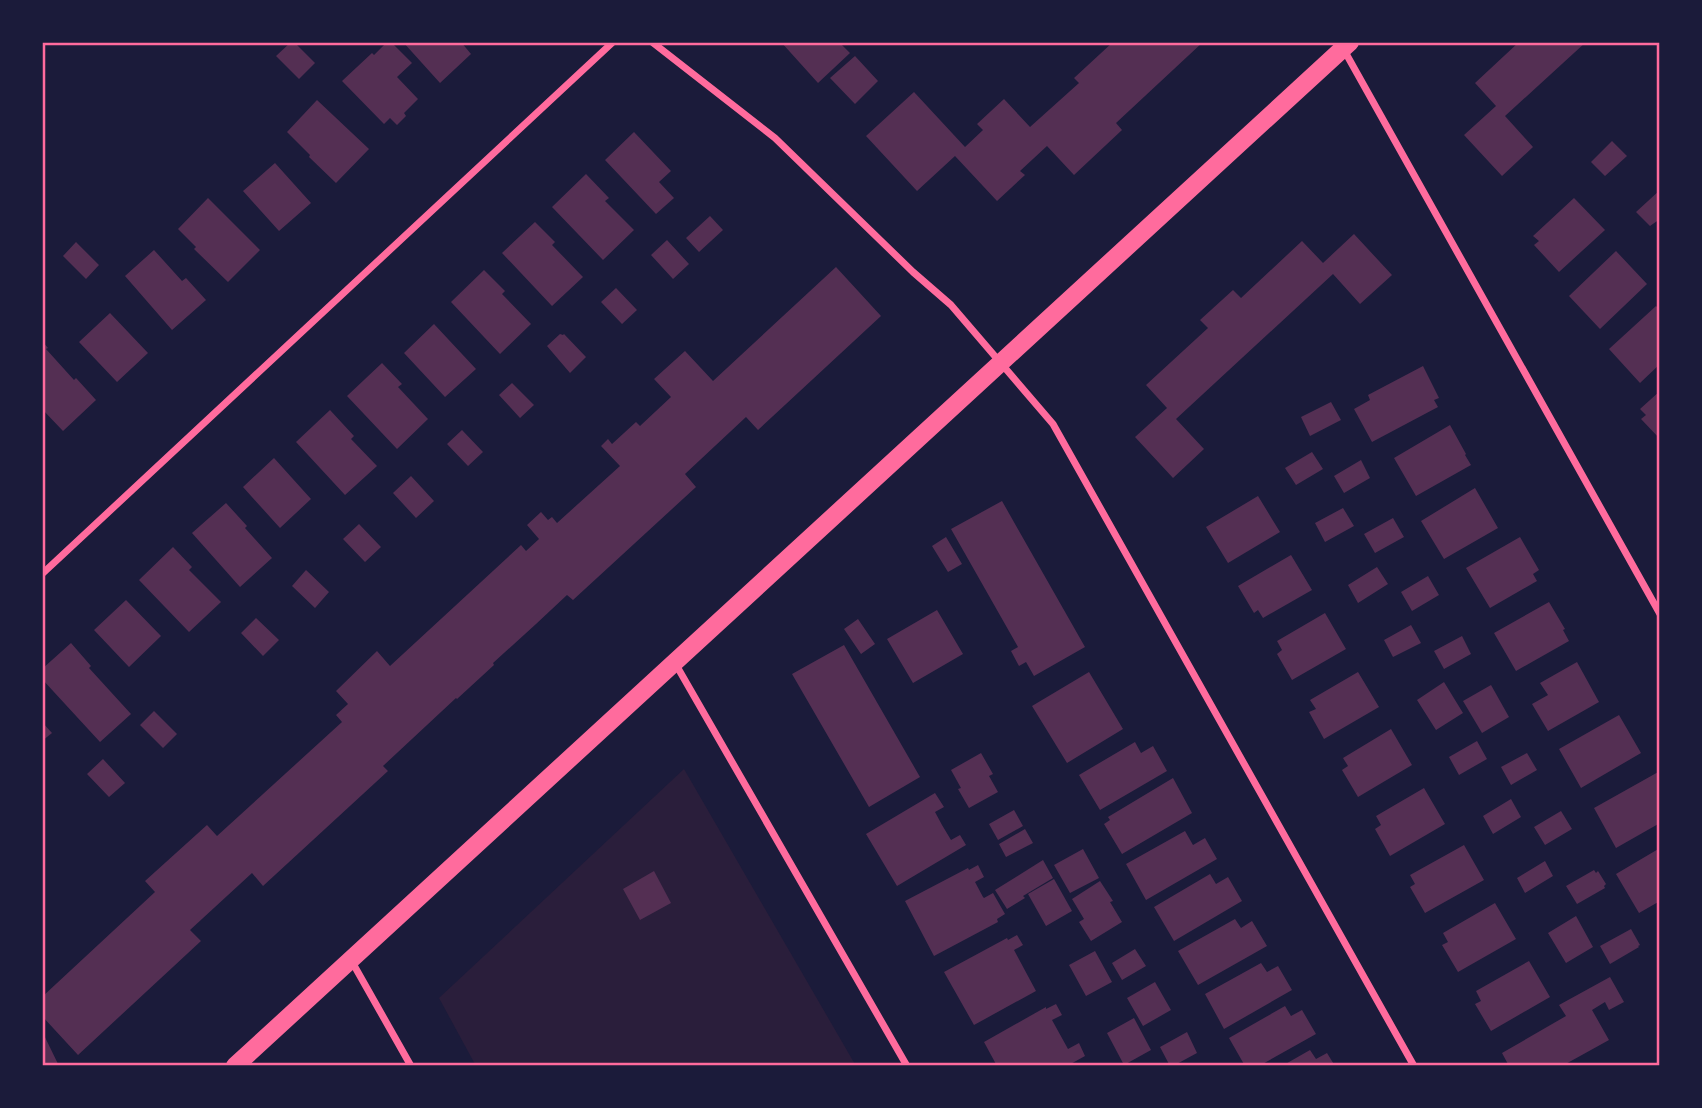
<svg xmlns="http://www.w3.org/2000/svg" width="1702" height="1108" viewBox="0 0 1702 1108" font-family="Inter,sans-serif">
	<rect width="100%" height="100%" fill="#1b1b3a"/>
	<path fill="#2a1e3b" d="M684,769L856,1066H476L439,998Z"/>
	<path fill="#542f53" d="M291,42H294L315,63L299,79L276,56Z
		M387,42H391L412,63L397,77L418,99L404,113L406,116L397,125L390,118L384,124L342,81L372,53L374,55Z
		M403,42H461L471,54L440,83Z
		M781,42H839L850,53L818,83Z
		M1113,42H1203L1116,123L1122,130L1074,175L1047,146L1020,171L1025,175L997,201L955,156L917,191L866,136L914,92L965,147L983,130L977,124L1004,99L1030,127L1079,83L1074,78Z
		M1519,42H1586L1505,116L1533,147L1502,176L1464,135L1496,106L1475,83Z
		M855,56L878,81L855,104L830,78Z
		M317,100L369,149L336,183L309,157L310,155L287,132Z
		M634,132L671,171L659,182L674,198L656,214L605,160Z
		M1612,141L1627,156L1605,176L1591,162Z
		M275,163L311,203L279,231L243,191Z
		M586,174L609,198L605,201L634,230L603,260L552,207Z
		M1660,190V219L1650,226L1636,212Z
		M208,198L260,250L228,282L194,249L196,247L178,229Z
		M1574,198L1605,230L1559,272L1534,245L1539,241L1533,236Z
		M710,216L723,230L699,252L686,238Z
		M535,222L555,242L552,245L583,277L552,306L502,253Z
		M1354,234L1392,275L1360,304L1333,274L1176,419L1204,449L1173,478L1135,437L1167,408L1146,385L1208,328L1200,320L1233,290L1241,298L1302,241L1323,263Z
		M667,240L689,264L673,279L651,255Z
		M76,242L99,265L86,279L63,256Z
		M154,250L182,281L186,278L206,300L172,330L125,276Z
		M1616,251L1647,284L1600,329L1569,296Z
		M836,267L881,316L758,430L746,417L685,474L696,487L573,600L567,595L536,624L493,663L494,665L457,699L456,698L383,766L388,771L263,886L252,873L190,930L201,941L78,1055L42,1016V997L155,892L145,881L207,825L217,836L342,722L336,715L348,704L336,691L377,651L390,666L521,545L526,551L539,539L527,525L541,512L548,520L552,517L557,523L620,466L601,446L608,439L612,444L636,422L640,426L671,397L654,379L685,351L713,381Z
		M484,270L505,291L502,294L531,324L500,354L451,302Z
		M616,288L637,310L622,324L601,302Z
		M1656,306L1660,310V364L1640,383L1609,349Z
		M110,313L148,353L117,382L79,342Z
		M434,324L476,369L445,397L404,353Z
		M560,334L563,335L564,334L586,357L570,373L547,346Z
		M42,341L48,348L46,349L74,380L76,378L96,400L63,431L42,409Z
		M382,363L402,384L398,387L428,419L397,449L347,396Z
		M1423,366L1439,398L1434,400L1438,407L1372,442L1354,409L1370,400L1368,395Z
		M512,383L534,405L520,418L499,395Z
		M1660,391V439L1641,419L1646,415L1640,409Z
		M1331,402L1341,420L1310,436L1301,417Z
		M330,410L354,436L351,439L377,466L345,495L296,442Z
		M1450,425L1466,454L1465,455L1471,465L1416,496L1394,458Z
		M462,430L483,452L468,466L447,444Z
		M1312,452L1323,469L1296,485L1285,468Z
		M274,458L311,499L280,528L243,487Z
		M1361,460L1370,478L1344,493L1334,476Z
		M411,476L434,501L416,518L393,493Z
		M1475,488L1498,528L1444,559L1421,521Z
		M1258,496L1280,532L1228,563L1206,527Z
		M1002,501L1085,647L1034,676L1026,662L1019,666L1011,651L1018,647L951,529Z
		M226,503L247,526L245,528L272,558L240,587L192,533Z
		M1343,508L1354,526L1325,542L1315,523Z
		M1393,518L1404,537L1375,553L1364,534Z
		M359,524L381,547L365,562L343,539Z
		M946,537L962,564L948,572L932,546Z
		M1520,537L1539,570L1533,574L1537,581L1490,608L1466,568Z
		M173,547L192,567L189,570L221,602L189,632L139,580Z
		M1291,555L1312,590L1263,618L1258,610L1254,613L1238,586Z
		M1377,567L1388,584L1358,603L1348,585Z
		M306,570L329,592L315,608L292,586Z
		M1428,576L1439,595L1412,611L1401,592Z
		M126,600L161,636L129,667L94,630Z
		M1549,602L1565,629L1563,630L1569,641L1516,671L1494,633Z
		M937,610L963,654L913,683L887,639Z
		M1325,613L1346,649L1292,680L1277,654L1282,650L1277,641Z
		M256,618L279,640L263,656L241,633Z
		M858,619L875,644L861,654L844,629Z
		M1411,625L1421,643L1393,657L1384,640Z
		M1462,636L1471,654L1444,669L1434,651Z
		M71,643L91,666L89,668L131,714L100,742L42,679V669Z
		M844,645L920,777L869,807L792,674Z
		M1577,662L1599,702L1548,731L1532,704L1548,695L1540,683Z
		M1089,672L1123,729L1067,763L1032,706Z
		M1358,672L1379,707L1324,739L1309,712L1316,709L1310,700Z
		M1444,682L1463,713L1436,730L1417,700Z
		M1491,685L1509,717L1482,733L1463,701Z
		M154,711L177,734L163,748L140,725Z
		M1619,715L1641,753L1581,788L1559,749Z
		M42,722L52,733L42,741Z
		M1391,729L1412,765L1358,797L1342,770L1348,766L1343,758Z
		M1477,741L1487,759L1459,775L1449,757Z
		M1135,742L1141,753L1153,746L1167,771L1100,810L1079,775Z
		M981,753L993,774L989,776L998,792L969,808L958,789L961,788L951,770Z
		M1527,753L1537,770L1511,785L1501,767Z
		M103,759L125,783L109,797L87,774Z
		M1660,771V823L1616,848L1594,808Z
		M1173,778L1192,813L1122,854L1104,824L1110,820L1108,817Z
		M1424,788L1445,824L1390,856L1375,829L1381,825L1376,816Z
		M935,793L944,807L935,812L942,825L951,840L960,835L966,845L897,886L866,834Z
		M1511,799L1521,817L1493,834L1483,816Z
		M1014,810L1023,826L998,840L989,824Z
		M1561,811L1572,829L1545,845L1534,827Z
		M1025,829L1033,843L1006,857L999,844Z
		M1185,831L1193,845L1205,838L1217,859L1146,900L1126,864Z
		M1464,845L1484,880L1425,913L1410,887L1415,884L1410,875Z
		M1660,848V901L1639,913L1616,874Z
		M1083,849L1099,878L1070,893L1054,865Z
		M1043,860L1053,878L1023,896L1025,898L1007,909L995,890Z
		M1545,861L1553,876L1525,893L1517,878Z
		M978,865L984,877L975,882L983,897L984,898L993,893L1005,914L997,919L998,922L934,956L905,901L968,868L969,870Z
		M1594,870L1596,873L1598,871L1606,884L1604,886L1605,888L1577,904L1566,886Z
		M654,871L671,903L640,920L623,889Z
		M1210,874L1216,884L1228,877L1242,901L1174,941L1154,907Z
		M1054,879L1072,911L1046,926L1028,894Z
		M1100,881L1113,901L1110,902L1122,922L1091,941L1079,922L1084,919L1072,899Z
		M1495,903L1516,939L1458,972L1442,945L1448,942L1443,933Z
		M1576,916L1593,947L1566,963L1548,933Z
		M1235,919L1241,928L1252,921L1267,946L1198,985L1178,951Z
		M1631,929L1640,945L1638,946L1639,947L1610,964L1600,946Z
		M1017,935L1023,945L1014,950L1036,991L974,1025L944,972L1007,938L1008,940Z
		M1135,949L1146,966L1122,980L1112,963Z
		M1095,951L1112,982L1086,996L1069,965Z
		M1529,961L1550,997L1491,1031L1475,1004L1481,1001L1476,991Z
		M1261,963L1267,972L1278,966L1292,990L1224,1029L1205,994Z
		M1610,977L1624,1002L1609,1010L1605,1002L1592,1010L1609,1040L1562,1066H1509L1502,1053L1566,1016L1559,1005Z
		M1155,982L1171,1010L1143,1026L1127,998Z
		M1056,1004L1062,1015L1052,1020L1068,1049L1079,1043L1085,1056L1067,1066H997L984,1042L1046,1007V1009Z
		M1285,1006L1291,1016L1302,1010L1316,1034L1259,1066H1245L1229,1038Z
		M1134,1018L1151,1050L1124,1065L1107,1033Z
		M42,1031L59,1066H42Z
		M1187,1032L1197,1053L1173,1066H1170L1160,1047Z
		M1310,1050L1316,1059L1327,1053L1335,1066H1282Z"/>
	<g fill="none" stroke-linecap="round" stroke-linejoin="round">
		<path stroke="#ff6b9d" stroke-width="7" d="M652,42L775,138L913,272L951,305L1053,424L1414,1066
			M1344,50L1660,614
			M42,574L613,42
			M675,663L907,1066
			M351,960L411,1066"/>
		<path stroke="#ff6b9d" stroke-width="18" d="M235,1066L1350,42"/>
	</g>
	<rect width="1702" height="1108" fill="none" stroke="#1b1b3a" stroke-width="88"/>
	<rect x="44" y="44" width="1614" height="1020" fill="none" stroke="#ff6b9d" stroke-width="2.5"/>
</svg>
